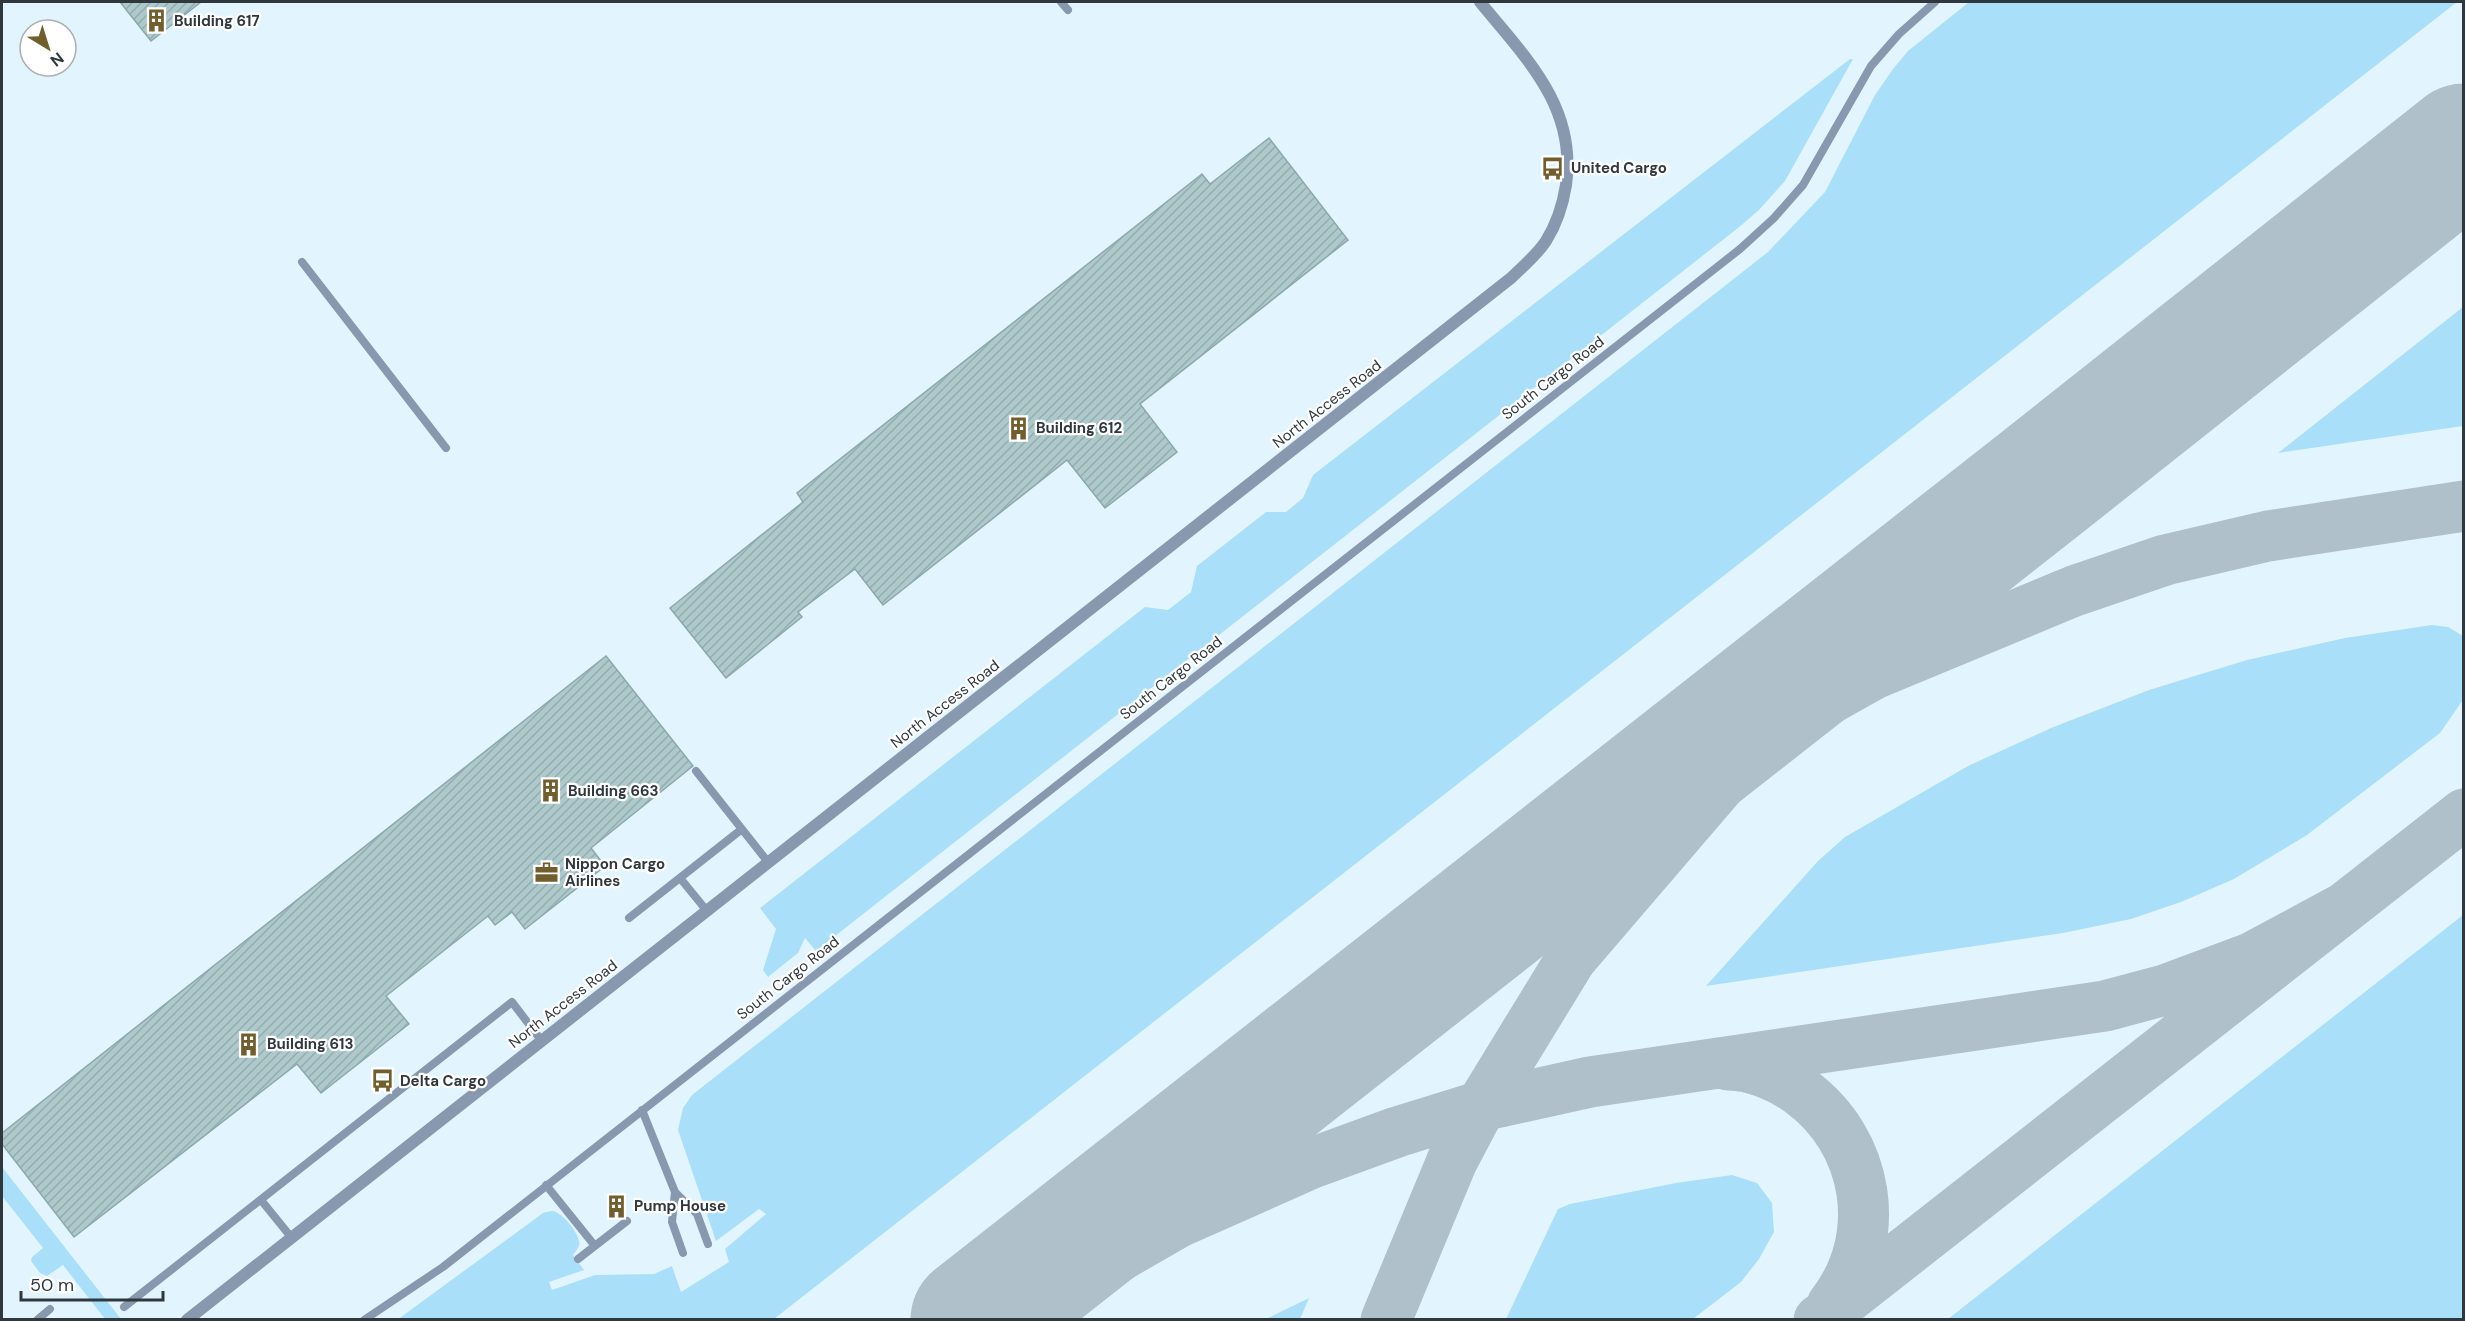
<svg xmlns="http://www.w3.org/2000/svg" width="2465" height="1321" viewBox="0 0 2465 1321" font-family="'DM Sans',sans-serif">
	<defs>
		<pattern id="building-hatch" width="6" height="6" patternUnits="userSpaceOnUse" patternTransform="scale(1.5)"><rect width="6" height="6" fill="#adc9cb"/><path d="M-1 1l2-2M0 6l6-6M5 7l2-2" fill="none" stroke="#95adaf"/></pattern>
	</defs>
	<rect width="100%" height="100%" fill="#e2f5ff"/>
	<path fill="#aadffa" d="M1969,2H2457L774,1319L397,1320L543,1213C546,1212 550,1211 553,1211C563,1213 582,1236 579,1246C577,1250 575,1252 573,1255L584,1270L549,1282L552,1290L595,1275L654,1274L672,1266L681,1292L729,1262L725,1249L766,1214L759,1209L716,1241L678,1130L683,1108L692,1095L1768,252L1825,192L1875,95L1893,69L1908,51Z
		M1850,59H1853L1785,181L1759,210L1738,228L816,951L805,938L798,953L768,977L763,970L776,929L760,908L1145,607L1168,610L1191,592L1197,566L1266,512H1286L1303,498L1313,475Z
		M2463,307V426L2278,453Z
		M2432,625L2448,627L2463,636V700L2440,733L2307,835L2234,879L2181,902L2131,919L2063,933L1706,986L1818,861L1845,837L1968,766L2051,728L2149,690L2247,660L2345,638Z
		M2463,915V1319H1948Z
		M2,1167L121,1319H105L63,1265L47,1276L40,1273L31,1261L32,1257L43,1248L2,1196Z
		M1732,1175L1757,1183L1772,1203L1774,1232L1759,1259L1741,1282L1693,1319H1506L1558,1209L1570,1204L1676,1183Z
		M1309,1298L1300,1319H1266Z"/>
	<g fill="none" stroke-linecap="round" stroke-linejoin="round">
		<path stroke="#b0c0ca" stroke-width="51" d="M1804,694L1854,644L2040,484
			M1483,920L1761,737L1874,674L2074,591L2165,560L2268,536L2464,506
			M1728,1065C1753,1065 1780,1077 1800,1091C1869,1141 1885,1237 1832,1305
			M1008,1320L1179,1222L1312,1163L1397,1132L1481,1106L1590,1082L2105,1006L2165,990L2251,958L2344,908
			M1386,1320L1452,1161L1481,1106L1571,959L1722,783
			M1819,1320L2464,814"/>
		<path stroke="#b0c0ca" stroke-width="129" d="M975,1320L2040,484L2464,148"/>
	</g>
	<path fill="url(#building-hatch)" stroke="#8da8aa" stroke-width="1.5" d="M120,2H201L151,41Z
		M1269,138L1348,240L1140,404L1177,452L1105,508L1067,460L883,605L855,569L798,612L802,617L726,678L670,608L803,502L797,493L1202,174L1210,184Z
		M606,656L693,766L591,848L605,866L525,929L512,912L495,925L488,916L386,996L409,1024L321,1093L297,1064L74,1237L2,1144V1133Z"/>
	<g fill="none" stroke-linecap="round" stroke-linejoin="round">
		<path stroke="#8898af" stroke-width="8" d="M1061,2L1068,10
			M302,262L446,448
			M696,771L768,862
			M680,878L707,911
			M629,918L742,829
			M642,1110L675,1192L697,1214L708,1244
			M546,1185L595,1246
			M675,1192L672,1222L683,1253
			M261,1200L291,1237
			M578,1259L627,1221
			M124,1307L512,1002L541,1040
			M37,1320L50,1309
			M364,1320L443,1267L1740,249L1774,218L1803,185L1871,66L1899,34L1935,2"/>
		<path stroke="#8898af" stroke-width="12" d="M187,1320L1511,278C1522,267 1537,255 1546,241C1556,225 1563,204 1566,185C1577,107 1526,58 1480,2"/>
	</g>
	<defs>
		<symbol id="building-bare" viewBox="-9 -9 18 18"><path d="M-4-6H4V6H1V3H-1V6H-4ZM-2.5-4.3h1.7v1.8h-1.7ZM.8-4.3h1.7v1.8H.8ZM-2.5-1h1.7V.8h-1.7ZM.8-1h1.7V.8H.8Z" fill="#725e2c" stroke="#fff" stroke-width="2.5" paint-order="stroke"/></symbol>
		<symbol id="bus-bare" viewBox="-9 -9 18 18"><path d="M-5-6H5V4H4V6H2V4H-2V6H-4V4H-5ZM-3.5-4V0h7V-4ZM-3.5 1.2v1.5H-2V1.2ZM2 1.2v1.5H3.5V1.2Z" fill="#725e2c" stroke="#fff" stroke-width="2.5" paint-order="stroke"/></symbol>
		<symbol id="office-bare" viewBox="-9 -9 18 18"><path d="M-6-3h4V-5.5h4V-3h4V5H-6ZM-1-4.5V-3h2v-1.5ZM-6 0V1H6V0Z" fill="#725e2c" stroke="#fff" stroke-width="2.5" paint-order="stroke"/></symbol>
	</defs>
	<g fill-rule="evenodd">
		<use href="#building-bare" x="140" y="4" width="33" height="33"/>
		<use href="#bus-bare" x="1536" y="152" width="33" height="33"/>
		<use href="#building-bare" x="1002" y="412" width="33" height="33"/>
		<use href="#building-bare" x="534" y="774" width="33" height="33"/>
		<use href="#office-bare" x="530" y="856" width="33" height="33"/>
		<use href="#building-bare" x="232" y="1028" width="33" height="33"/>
		<use href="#bus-bare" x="366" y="1064" width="33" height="33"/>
		<use href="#building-bare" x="600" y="1190" width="33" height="33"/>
	</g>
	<g text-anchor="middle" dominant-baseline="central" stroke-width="4.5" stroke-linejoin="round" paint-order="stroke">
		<g font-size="15" font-weight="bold" fill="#2f383d" stroke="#fff" text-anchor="start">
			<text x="174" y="21">Building 617</text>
			<text x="1571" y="168">United Cargo</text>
			<text x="1036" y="428">Building 612</text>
			<text x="568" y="791">Building 663</text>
			<text x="565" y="864">Nippon Cargo<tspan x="565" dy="17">Airlines</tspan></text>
			<text x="267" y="1044">Building 613</text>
			<text x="400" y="1081">Delta Cargo</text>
			<text x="634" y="1206">Pump House</text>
		</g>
		<g font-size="15" fill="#2f383d" stroke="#fff">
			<text transform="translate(1553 378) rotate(-38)">South Cargo Road</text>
			<text transform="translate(1327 404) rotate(-38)">North Access Road</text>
			<text transform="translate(1171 678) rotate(-38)">South Cargo Road</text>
			<text transform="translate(945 704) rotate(-38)">North Access Road</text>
			<text transform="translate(788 978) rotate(-38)">South Cargo Road</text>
			<text transform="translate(563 1004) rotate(-38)">North Access Road</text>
		</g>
	</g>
	<rect width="2465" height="1321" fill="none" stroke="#2f383d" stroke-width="6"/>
	<g transform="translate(48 48) rotate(142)"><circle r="28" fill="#ffffff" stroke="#acafb1" stroke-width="1.5"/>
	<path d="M0-4.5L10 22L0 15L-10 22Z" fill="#725e2c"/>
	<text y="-9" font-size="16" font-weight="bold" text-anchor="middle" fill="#2f383d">N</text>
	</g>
	<path d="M21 1291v9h142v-9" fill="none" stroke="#2f383d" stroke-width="3"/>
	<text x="30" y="1291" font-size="18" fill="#2f383d" stroke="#ffffff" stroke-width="4.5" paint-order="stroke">50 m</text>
</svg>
